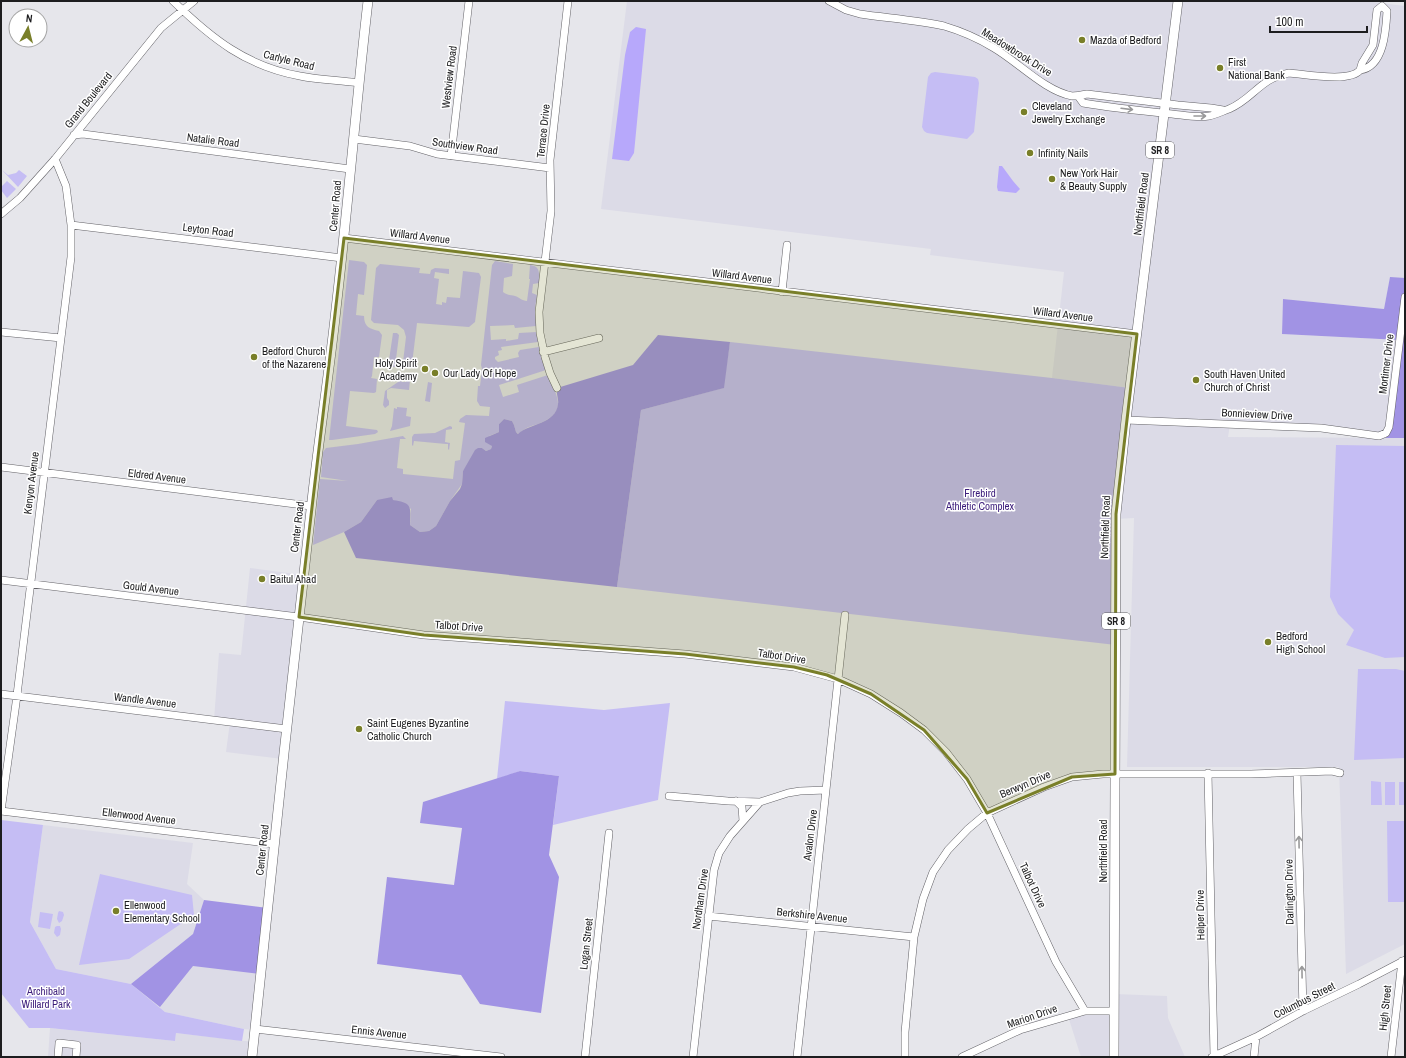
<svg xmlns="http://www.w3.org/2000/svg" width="1406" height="1058" viewBox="0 0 1406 1058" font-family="'Archivo Narrow',sans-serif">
	<rect width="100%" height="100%" fill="#e6e6eb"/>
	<path fill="#dcdbe7" d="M627,1H1365L1405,6V278H1390L1384,309L1283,299L1282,334L1400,340L1386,433L1321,428L1230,424L1228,437L1405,438V944L1346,974L1339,767H1127L1134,518L1116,519L1130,388L1052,378L1064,272L930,255L931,249L601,209Z
		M250,568L303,575L283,759L226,752L230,722L214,720L219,653L241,655Z
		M43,825L193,843L187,884L204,900L193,934L261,974L255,1030L244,1029L165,1012L131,984L56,969L30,922Z
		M1114,994L1167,996L1168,1018L1185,1057H1081L1068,1016L1113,1011Z
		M50,1028L175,1041L176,1033L254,1042L252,1057H48Z"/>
	<path fill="#c5bdf4" d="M935,72L975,77L978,79L979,83L974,132L967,139L927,133L924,131L922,127L928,77L931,73Z
		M2,170L8,175L16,173L19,170L27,176L18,187Z
		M7,181L16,189L7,198L1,190V187Z
		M349,260L364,262L367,265L364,295L358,294L356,315L364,316C364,327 370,329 379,331L382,335L379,357H374L372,376L371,378L377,379L376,392L374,393L350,391L346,426L377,430L378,432L375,434L332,440H329Z
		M495,261L513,264L512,276L504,278L503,292C507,295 510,295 515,296C519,297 522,301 527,301L530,279H529L530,265C541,266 539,274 539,283L533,284L532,293L537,295L535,308L536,326L515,328L514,325L490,326L491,340L506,339V341L518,339L519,333L537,332L538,342L501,347L502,350L498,351L499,355L495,357V359L498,362L519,357L518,353L520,350L539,347L546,370L499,385L503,397L519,392L517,385L548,375C558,398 568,412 538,424C531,426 524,428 519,434L516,432L514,425L512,421L504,419L499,424V432L489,436L492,446L491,449L486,451L482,448L463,471L462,484L450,501L436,526L429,531L420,532L410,525L411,509C400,499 392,500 377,500L361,522L344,532L313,545L320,479L348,481L321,477L323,452L326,448L358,444L403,436L406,439H400L397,468L403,469V474L453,479L455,461L460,460L465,423L459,422L460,419L466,415L489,416L490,407L480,406L477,401L478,386H480L482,369L481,365L492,265Z
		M380,264L420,268L419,273L430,274L431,270L435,268L449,269V274L435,272L434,278L439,279L436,304L442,305V302L446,303L447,297L460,298L463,271L479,273L481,277L475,322L469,327L417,323L412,364L408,363L407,366H405L406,363L403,362L406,337L404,330L398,325L374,323L371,320L376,268Z
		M393,333H397L399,335L395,367H388Z
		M730,342L1052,378L1130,388L1116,514V645L617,587L641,410L723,388Z
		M401,380L402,382H406V380H410L409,390L391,388L387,390V398L389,401V405L385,408L383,405L385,391Z
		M428,382L432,383L430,402L425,401Z
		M397,407L407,408L406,416L411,417L410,426L390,431L392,426L394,408L397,409Z
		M450,426L452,427V429L446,430L445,442L450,443L449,450L448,449V444H446L414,441L413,446L412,445V437L414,434L435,433Z
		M1336,445L1405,446V657L1385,658L1346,645L1354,630L1338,614L1330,597Z
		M1358,669H1396L1405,671V758L1354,760Z
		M505,701L604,710L670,703L658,800L553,825L559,776L520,771L497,779Z
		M1371,781L1381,782L1382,805H1371Z
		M1385,782H1395V805H1385Z
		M1399,782H1405V805H1399Z
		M1,820L43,825L30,922L56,969L131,984L165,1012L244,1029L242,1041L176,1033L175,1041L50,1028H29L1,993Z
		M1387,821H1405V902H1388Z
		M100,874L192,895L194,915L129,959L79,965Z
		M59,911L63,912L64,915L62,921L59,923L57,919L58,913Z
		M40,912L53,914L50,929L38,927Z
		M57,926H60L61,929L60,935L57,937L54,933L55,927Z"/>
	<path fill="#a193e4" d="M1390,277L1405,278V438H1386V433L1400,340L1282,334L1283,299L1384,309Z
		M658,335L730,342L724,388L641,410L617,587L356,558L344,532L361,522L377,500L392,497L393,500C414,503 410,508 410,525L420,532L429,531L436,526L450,501L460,489L462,484L463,471L475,450L478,448H482L486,451L491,449L492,446L485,442V438L499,432V424L504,419L512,421L514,425L516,432L518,434C530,423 556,424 558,404C559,399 556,395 557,388L633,365Z
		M520,771L559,776L549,855L559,877L541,1013L480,1004L461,975L377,964L387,877L454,885L462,828L420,823L423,802Z
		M204,900L268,908L261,974L193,966L160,1007L131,984L193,934Z"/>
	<path fill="#b7a8fb" d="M636,27L646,29L634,153L629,161L612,159L625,55L630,32Z
		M999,166H1002L1013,181L1020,189L1016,193L998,191L997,187Z"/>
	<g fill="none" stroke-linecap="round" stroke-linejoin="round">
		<defs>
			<path id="minor" d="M173,1C212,39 246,66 300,76C319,80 339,80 359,83
				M829,1L846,10L860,14C887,18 917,20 944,26C961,31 979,39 994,48C1018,62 1045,91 1072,96C1077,96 1082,95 1087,94L1178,105L1211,108L1223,110
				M1382,6L1387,11C1386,30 1384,67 1360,70L1362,63L1373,45L1377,10Z
				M1078,96L1083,103C1112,108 1142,111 1172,114C1183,115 1197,118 1209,116C1215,115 1223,111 1229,109C1253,99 1260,78 1289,73C1304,74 1350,83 1360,70
				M74,135L83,134L350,169
				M354,139L410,146L437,154L550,168
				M451,156L469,1
				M1,214L20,198L55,159L161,28L194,1
				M71,225L342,258
				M344,238L1137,334
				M782,292L787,245
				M1,332L61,338
				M543,352L599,338
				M557,388L550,373L545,357L540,333L539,312L551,211L550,160L568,1
				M1126,420L1321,428L1379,436L1386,433L1389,427L1405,297
				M1,467L311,506
				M1,580L299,617L424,635L685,654L794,667L838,679L871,694L901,713L924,730L946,752L967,779L987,813L1056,962L1085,1011
				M1,694L287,729
				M1208,773L1214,1056
				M1297,773L1303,1011
				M669,796L728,801L760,802
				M736,801L742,807L743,821
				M1,811L16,703L71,257V225L66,186L55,159
				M1,811L274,844
				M708,916L914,937
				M255,1029L501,1057
				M58,1057L59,1043L77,1045L76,1057
				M585,1057L609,833
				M693,1057L714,870L719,853L730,836L760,802L788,793L800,791L826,790
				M797,1057L845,615
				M905,1057V1032L914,937L923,899L933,872L948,850L968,829L987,813L1044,787L1072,777L1103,774H1251L1332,771L1340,773
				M962,1057L1020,1030L1085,1011H1113
				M1212,1057L1256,1037L1303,1011L1359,984L1405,960
				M1254,1057L1256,1037
				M1391,1057L1402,961"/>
			<path id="major" d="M252,1057C271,875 290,692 311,510C318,443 329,376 336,309C348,206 356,104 368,1
				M1114,1057L1116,514L1126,420L1178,1"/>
		</defs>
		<use href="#minor" stroke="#636267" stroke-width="8"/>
		<use href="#major" stroke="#636267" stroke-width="10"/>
		<use href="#minor" stroke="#fff" stroke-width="7"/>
		<use href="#major" stroke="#fff" stroke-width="9"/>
	</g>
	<defs><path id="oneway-shaft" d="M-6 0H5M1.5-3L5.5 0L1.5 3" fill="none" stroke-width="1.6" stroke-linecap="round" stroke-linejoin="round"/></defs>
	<g stroke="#99999a">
		<use href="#oneway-shaft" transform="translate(1127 109) rotate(7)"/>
		<use href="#oneway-shaft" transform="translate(1200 116)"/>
		<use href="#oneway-shaft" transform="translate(1299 842) rotate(-91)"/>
		<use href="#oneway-shaft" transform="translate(1302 972) rotate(-91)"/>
	</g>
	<path fill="#797f29" fill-opacity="0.2" stroke="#797f29" stroke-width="3" stroke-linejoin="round" d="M344,238L1137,334L1116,514L1115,774L1072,777L987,813L967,779L924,730L871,694L827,675L794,667L685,654L424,635L299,617Z"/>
	<g fill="#797f29" stroke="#fff" stroke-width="1.5">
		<circle cx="1082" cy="40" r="4"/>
		<circle cx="1220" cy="68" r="4"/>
		<circle cx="1024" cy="112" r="4"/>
		<circle cx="1030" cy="153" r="4"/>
		<circle cx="1052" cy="179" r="4"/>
		<circle cx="254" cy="357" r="4"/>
		<circle cx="425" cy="369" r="4"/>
		<circle cx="435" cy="373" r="4"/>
		<circle cx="1196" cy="380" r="4"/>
		<circle cx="262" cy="579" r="4"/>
		<circle cx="1268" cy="642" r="4"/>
		<circle cx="359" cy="729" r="4"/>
		<circle cx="116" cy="911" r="4"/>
	</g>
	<g text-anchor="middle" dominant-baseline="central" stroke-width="3" stroke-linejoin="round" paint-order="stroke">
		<g fill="#fff" stroke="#616162" stroke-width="1">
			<rect x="1146" y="142" width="28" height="16" rx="3"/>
			<rect x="1102" y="613" width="28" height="16" rx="3"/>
		</g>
		<g font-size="10" font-weight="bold" fill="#1d1d1f">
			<text x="1160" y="150">SR 8</text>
			<text x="1116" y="621">SR 8</text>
		</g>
		<g font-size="11" fill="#1d1d1f" stroke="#fff" text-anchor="start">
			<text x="1090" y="40">Mazda of Bedford</text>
			<text x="1228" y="62">First<tspan x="1228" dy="13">National Bank</tspan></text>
			<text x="1032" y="106">Cleveland<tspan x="1032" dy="13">Jewelry Exchange</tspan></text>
			<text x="1038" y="153">Infinity Nails</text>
			<text x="1060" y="173">New York Hair<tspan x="1060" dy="13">&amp; Beauty Supply</tspan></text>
			<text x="262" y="351">Bedford Church<tspan x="262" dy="13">of the Nazarene</tspan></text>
			<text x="417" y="363" text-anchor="end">Holy Spirit<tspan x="417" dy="13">Academy</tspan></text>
			<text x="443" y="373">Our Lady Of Hope</text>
			<text x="1204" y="374">South Haven United<tspan x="1204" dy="13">Church of Christ</tspan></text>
			<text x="270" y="579">Baitul Ahad</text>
			<text x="1276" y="636">Bedford<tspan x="1276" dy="13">High School</tspan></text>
			<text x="367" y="723">Saint Eugenes Byzantine<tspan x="367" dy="13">Catholic Church</tspan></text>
			<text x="124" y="905">Ellenwood<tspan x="124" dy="13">Elementary School</tspan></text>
		</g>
		<g font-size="11" fill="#1d1d1f" stroke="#fff">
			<text transform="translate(1017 52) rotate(32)">Meadowbrook Drive</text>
			<text transform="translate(289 60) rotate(14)">Carlyle Road</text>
			<text transform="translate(449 77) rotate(-83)">Westview Road</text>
			<text transform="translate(88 100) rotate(-51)">Grand Boulevard</text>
			<text transform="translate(543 131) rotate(-84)">Terrace Drive</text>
			<text transform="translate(213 140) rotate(7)">Natalie Road</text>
			<text transform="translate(465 146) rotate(8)">Southview Road</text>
			<text transform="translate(1141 204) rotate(-83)">Northfield Road</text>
			<text transform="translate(335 206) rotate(-85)">Center Road</text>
			<text transform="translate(208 230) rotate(7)">Leyton Road</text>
			<text transform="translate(420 236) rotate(7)">Willard Avenue</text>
			<text transform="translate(742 276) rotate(7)">Willard Avenue</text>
			<text transform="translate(1063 314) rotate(7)">Willard Avenue</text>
			<text transform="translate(1386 364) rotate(-83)">Mortimer Drive</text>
			<text transform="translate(1257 414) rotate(3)">Bonnieview Drive</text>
			<text transform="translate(157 476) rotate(7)">Eldred Avenue</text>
			<text transform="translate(31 483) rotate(-83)">Kenyon Avenue</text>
			<text transform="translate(297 527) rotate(-83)">Center Road</text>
			<text transform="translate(1105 527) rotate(-88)">Northfield Road</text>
			<text transform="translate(151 588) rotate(7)">Gould Avenue</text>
			<text transform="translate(459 626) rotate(4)">Talbot Drive</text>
			<text transform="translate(782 656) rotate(9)">Talbot Drive</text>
			<text transform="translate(145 700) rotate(7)">Wandle Avenue</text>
			<text transform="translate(1025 784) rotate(-23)">Berwyn Drive</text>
			<text transform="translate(139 816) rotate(7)">Ellenwood Avenue</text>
			<text transform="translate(810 835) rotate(-83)">Avalon Drive</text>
			<text transform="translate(262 850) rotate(-84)">Center Road</text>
			<text transform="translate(1103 851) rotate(-90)">Northfield Road</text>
			<text transform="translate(1033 885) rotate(65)">Talbot Drive</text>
			<text transform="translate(1289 892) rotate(-91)">Darlington Drive</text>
			<text transform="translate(700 899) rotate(-82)">Nordham Drive</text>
			<text transform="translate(812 915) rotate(6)">Berkshire Avenue</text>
			<text transform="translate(1200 915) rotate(-91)">Helper Drive</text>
			<text transform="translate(586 944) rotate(-84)">Logan Street</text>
			<text transform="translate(1304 1000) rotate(-27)">Columbus Street</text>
			<text transform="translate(1385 1008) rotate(-84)">High Street</text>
			<text transform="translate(1032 1016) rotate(-19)">Marion Drive</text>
			<text transform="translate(379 1032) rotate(6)">Ennis Avenue</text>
		</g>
		<g font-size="11" fill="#3c1d7b" stroke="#fff">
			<text x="980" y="493">FIrebird<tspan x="980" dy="13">Athletic Complex</tspan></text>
			<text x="46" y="991">Archibald<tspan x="46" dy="13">Willard Park</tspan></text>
		</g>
	</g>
	<rect width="1406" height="1058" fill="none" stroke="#1d1d1f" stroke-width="4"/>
	<g transform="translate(28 28) rotate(7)"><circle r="19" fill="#ffffff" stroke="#a5a5a5"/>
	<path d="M0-3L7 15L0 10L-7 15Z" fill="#797f29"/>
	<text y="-6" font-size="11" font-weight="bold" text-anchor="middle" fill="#1d1d1f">N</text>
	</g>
	<path d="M1270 26v6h97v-6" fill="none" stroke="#1d1d1f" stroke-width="2"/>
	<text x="1276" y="26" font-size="12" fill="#1d1d1f" stroke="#ffffff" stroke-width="3" paint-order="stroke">100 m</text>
</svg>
